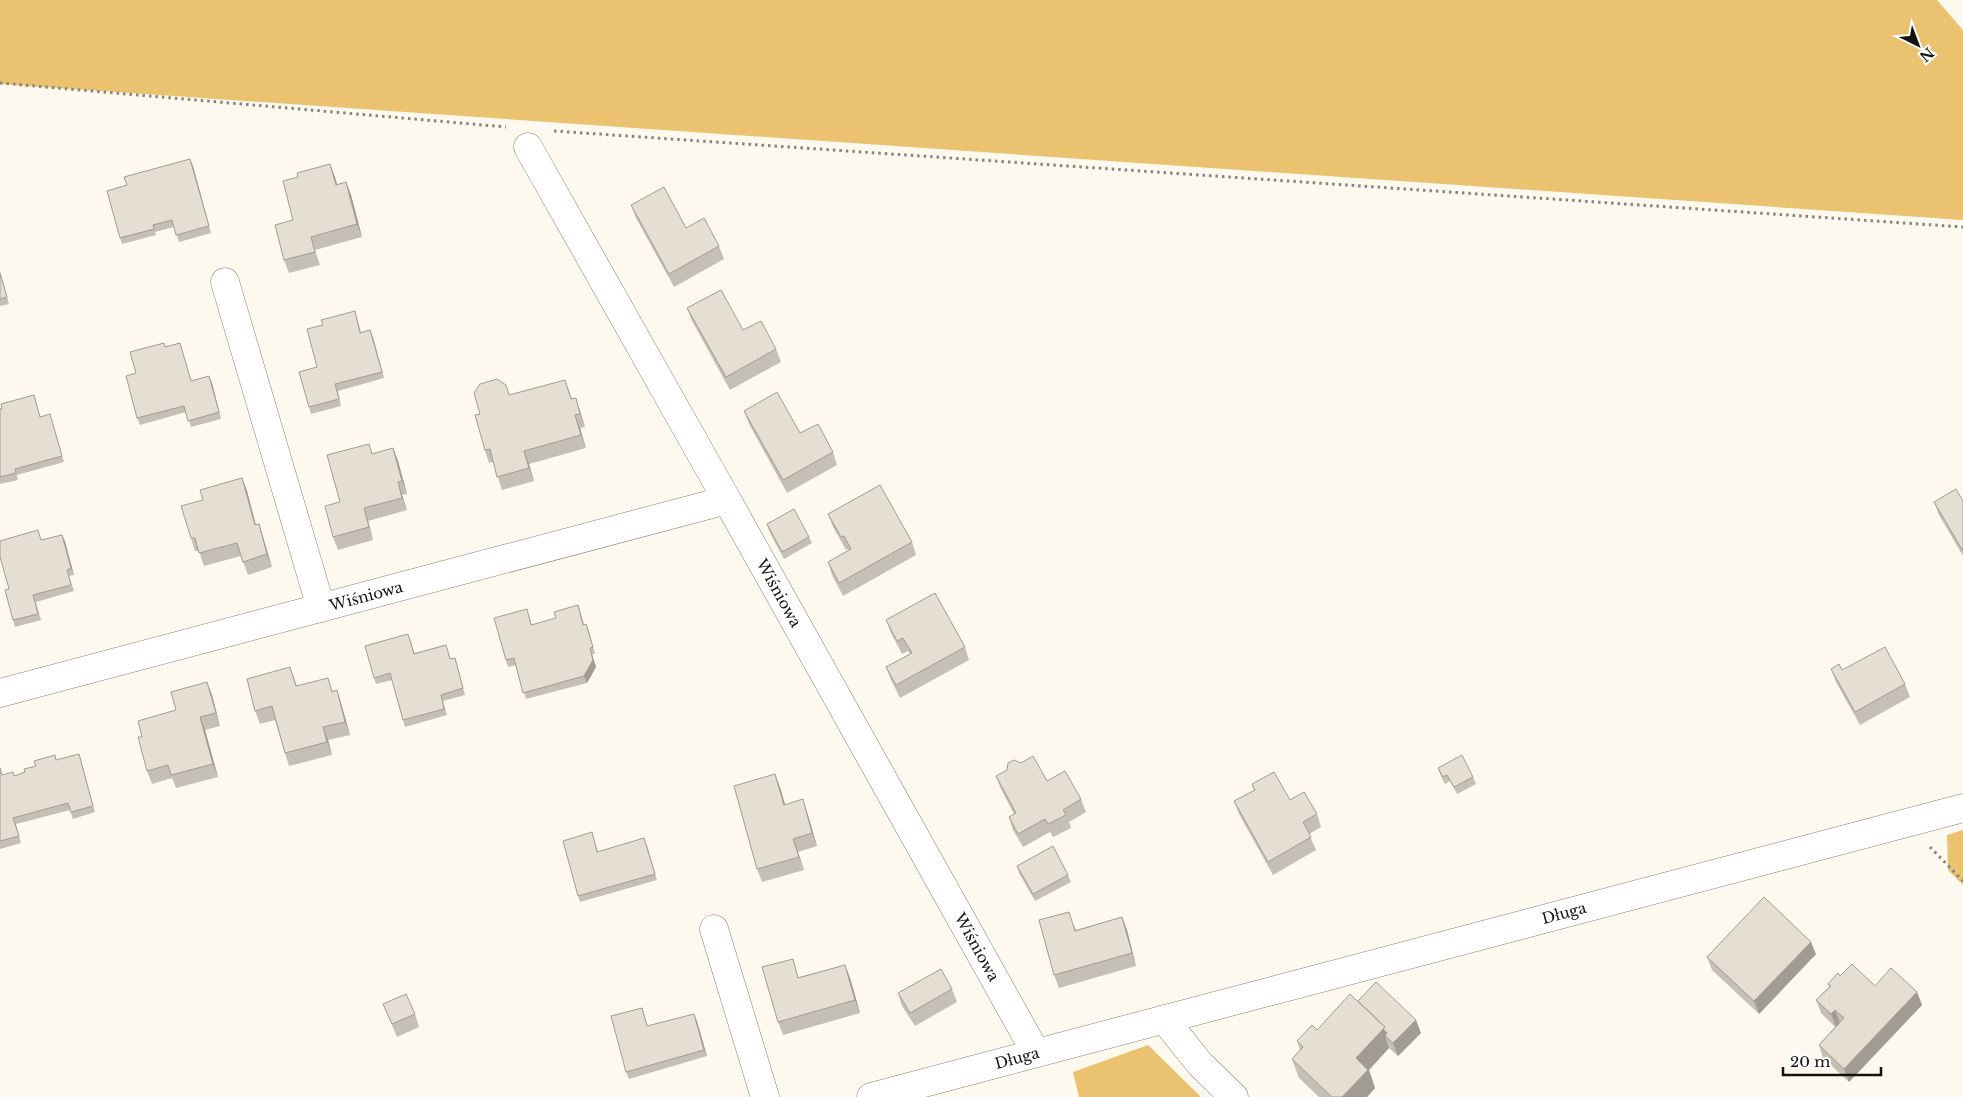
<svg xmlns="http://www.w3.org/2000/svg" width="1963" height="1097" viewBox="0 0 1963 1097" font-family="'Libre Baskerville',serif">
	<rect width="100%" height="100%" fill="#fef9ef"/>
	<path fill="#ebc26f" d="M0,0H1937L1963,30V220L0,84Z
		M1963,830V885L1948,870L1947,835Z
		M1148,1045L1201,1097H1079L1073,1072Z"/>
	<g fill="none" stroke-linecap="round" stroke-linejoin="round">
		<defs>
			<path id="minor" d="M528,147L727,500
				M225,282L321,608
				M0,693L727,500L1036,1053
				M714,929L765,1097
				M1164,1019L1200,1064L1234,1097
				M871,1097L1963,808"/>
		</defs>
		<use href="#minor" stroke="#868075" stroke-width="29"/>
		<path stroke="#88847d" stroke-width="3" stroke-dasharray="2.5 4" stroke-linecap="butt" d="M0,83L506,127
			M554,131L1963,227
			M1930,847L1963,881"/>
		<use href="#minor" stroke="#fff" stroke-width="28"/>
	</g>
	<path fill="#c5c0b5" d="M330,164L337,185L346,182L351,195L362,237L315,250L320,265L289,273L284,260L293,220L298,177Z
		M193,166L211,233L179,242L174,227L155,232L156,235L122,244L120,238L127,185Z
		M631,205L686,228L719,246L724,259L674,287L636,218Z
		M0,271L9,304L0,306Z
		M687,308L776,349L781,362L730,390L692,321Z
		M355,311L361,332L370,330L384,378L338,391L341,406L311,414L309,407L317,367Z
		M180,343L191,381L212,383L221,419L191,427L186,412L140,425L137,418L136,373L165,347Z
		M565,380L572,399L576,398L580,411L585,427L580,428L586,448L529,464L534,481L502,490L493,462L489,463L485,450L480,414L510,395Z
		M34,395L40,417L50,414L64,462L17,475L18,480L0,484V409Z
		M744,411L800,433L833,452L837,465L787,493L749,424Z
		M393,448L398,461L407,494L402,495L407,510L368,521L373,540L338,550L333,537L340,502L373,453Z
		M242,478L247,491L256,524H259L263,537L272,567L248,575L241,556L204,566L199,551H195L191,538L203,500Z
		M1963,501V556L1939,515L1934,502Z
		M828,514L912,542L916,555L843,596L832,575L828,562L849,550L848,549L846,550L833,527Z
		M767,524L809,537L812,543L784,559L769,531Z
		M62,535L74,575L69,576L74,591L36,602L41,620L15,627L13,620L9,589L41,540Z
		M578,605L584,624H586L589,631L595,654H592L596,667L587,683L526,699L516,665L508,667L506,660L529,616L532,625L556,618Z
		M886,620L965,647L969,660L900,698L891,680L886,667L910,654L908,651L902,654L891,633Z
		M411,641L414,653L446,645L450,659L455,658L465,695L443,701L447,715L405,727L392,680L376,684L374,678Z
		M290,667L297,686L333,691L337,690L341,703L350,735L328,740L332,755L289,766L285,753L275,720L260,724L255,711Z
		M1831,669L1905,684L1910,697L1860,725L1836,682Z
		M212,695L220,726L205,730L218,777L176,788L172,778L152,784L147,771L142,737L176,710Z
		M79,754L95,812L73,819L70,810L16,824L21,843L0,849V766L2,775L14,776L25,772L57,760Z
		M1438,768L1473,777L1476,784L1457,794L1450,781L1445,784L1440,774Z
		M775,774L785,804L807,812L817,846L798,852L804,870L762,882L757,869Z
		M996,776L1047,781L1081,799L1086,812L1069,822L1071,828L1053,837L1050,832L1023,847L1013,830L1009,817L1014,814L1001,789Z
		M1252,784L1290,800L1317,814L1321,827L1309,834L1316,850L1273,875L1239,814L1234,801L1254,790Z
		M592,832L598,852L647,845L657,880L580,902L578,896Z
		M1017,866L1068,875L1071,882L1035,901L1019,873Z
		M1122,917L1127,930L1136,966L1059,988L1054,975L1074,925L1076,930Z
		M1816,954L1759,1014L1712,970L1707,957Z
		M845,965L850,978L860,1013L783,1035L778,1022L799,977Z
		M1840,976L1875,986L1917,992L1922,1005L1849,1082L1823,1058L1819,1045L1835,1027L1821,1013L1816,1000L1829,987L1828,984Z
		M952,989L957,1002L915,1026L902,1006L898,993Z
		M1358,1001L1421,1033L1398,1056L1389,1048L1369,1070L1375,1088L1367,1097H1319L1299,1078L1292,1059L1300,1050L1297,1041L1317,1030Z
		M383,1004L415,1014L419,1027L397,1037Z
		M642,1008L648,1026L694,1014L707,1056L629,1079L626,1072Z"/>
	<path fill="#a09c94" d="M190,159L193,166L211,233L209,226Z
		M330,164L335,177L341,198L336,185Z
		M346,182L351,195L362,237L357,224Z
		M370,330L373,337L384,378L382,372Z
		M209,376L212,383L221,419L219,412Z
		M576,398L580,411L585,427L580,414Z
		M575,415L580,428L586,448L581,435Z
		M393,448L398,461L407,494L402,481Z
		M524,451L529,464L534,481L529,468Z
		M242,478L247,491L259,538L255,525Z
		M398,482L402,495L407,510L402,498Z
		M364,508L368,521L373,540L369,527Z
		M259,524L263,537L272,567L267,554Z
		M62,535L65,541L74,575L71,568Z
		M590,648L596,667L587,683L584,676Z
		M207,682L212,695L220,726L216,713Z
		M337,690L341,703L350,735L345,722Z
		M200,717L205,730L218,777L213,764Z
		M323,727L328,740L332,755L327,742Z
		M775,774L780,787L789,818L784,805Z
		M803,799L807,812L817,846L812,833Z
		M793,839L798,852L804,870L799,857Z
		M1122,917L1127,930L1136,966L1132,953Z
		M1811,942L1816,954L1759,1014L1754,1001Z
		M845,965L850,978L860,1013L855,1000Z
		M1917,992L1922,1005L1849,1082L1844,1069Z
		M1835,1010L1840,1023L1836,1027L1831,1014Z
		M694,1014L697,1021L707,1056L704,1050Z
		M1416,1020L1421,1033L1398,1056L1393,1043Z
		M1385,1027L1389,1040L1385,1036L1389,1048L1369,1070L1375,1088L1367,1097H1342L1356,1058Z"/>
	<path fill="#e5dfd3" stroke="#a09c94" d="M190,159L209,226L176,235L172,220L153,225L154,229L120,238L107,191L127,185L124,177Z
		M330,164L336,185L346,182L357,224L311,237L315,252L284,260L275,225L293,220L283,181L298,177L297,173Z
		M664,187L686,228L704,218L719,246L669,274L631,205Z
		M0,273L7,297L0,299Z
		M721,290L743,330L761,321L776,349L726,377L687,308Z
		M355,311L360,333L370,330L382,372L335,384L339,399L309,407L299,372L317,367L307,329L323,325L321,320Z
		M164,343L165,347L180,343L191,381L209,376L219,412L188,421L184,406L137,418L126,376L136,373L130,352Z
		M497,379L506,385L509,395L565,380L571,399L576,398L580,414L575,415L581,435L524,451L529,468L497,477L490,449L485,450L475,415L480,414L474,393L480,384Z
		M777,392L800,433L818,424L833,452L783,480L744,411Z
		M34,395L40,417L50,414L62,456L15,469L16,473L0,477V409H2L1,404Z
		M369,444L372,454L393,448L402,481L398,482L402,498L364,508L369,527L333,537L325,506L340,502L327,455Z
		M242,478L255,525L259,524L267,554L243,562L237,543L199,553L195,538H191L181,506L203,500L200,490Z
		M880,485L912,542L839,583L828,562L851,549L844,536L841,537L828,514Z
		M1956,489L1963,501V551L1934,502Z
		M794,509L809,537L782,552L767,524Z
		M38,530L41,540L62,535L71,568L67,570L71,585L33,595L38,614L13,620L5,590L9,589L0,557V541Z
		M935,593L965,647L896,685L886,667L912,653L903,638L897,641L886,620Z
		M578,605L583,625L586,624L593,647L590,648L593,660L584,676L523,693L514,658L506,660L494,618L527,609L531,625L556,618L554,612Z
		M408,634L414,654L446,645L450,659L455,658L463,688L441,695L444,709L403,720L390,673L374,678L365,646Z
		M1885,647L1905,684L1855,712L1831,669L1839,664L1842,670Z
		M290,667L296,686L328,678L332,692L337,690L345,722L323,727L327,742L285,753L272,706L255,711L247,679Z
		M207,682L216,713L200,717L213,764L171,775L168,765L147,771L138,737H142L138,721L176,710L171,692Z
		M79,754L93,806L71,812L68,803L13,818L19,836L0,841V768L2,775L13,772L14,776L25,772L24,769L36,766L34,761L55,755L56,760Z
		M1462,755L1473,777L1454,787L1447,775L1443,777L1438,768Z
		M1033,756L1047,781L1065,771L1081,799L1063,810L1066,815L1048,824L1045,819L1018,834L1009,817L1016,813L996,776L1007,770L1008,763L1014,760L1021,763Z
		M1274,772L1290,800L1304,792L1317,814L1303,822L1311,837L1268,862L1234,801L1255,790L1252,784Z
		M775,774L784,805L803,799L812,833L793,839L799,857L757,869L734,786Z
		M592,832L597,852L644,838L655,874L578,896L563,841Z
		M1053,846L1068,875L1033,894L1017,866Z
		M1764,897L1811,942L1754,1001L1707,957Z
		M1069,912L1075,931L1122,917L1132,953L1054,975L1039,920Z
		M793,959L798,978L845,965L855,1000L778,1022L762,967Z
		M1852,964L1875,986L1891,968L1917,992L1844,1069L1819,1045L1844,1018L1835,1010L1831,1014L1816,1000L1831,986L1828,984L1838,973L1840,976Z
		M941,969L952,989L910,1013L898,993Z
		M1376,982L1416,1020L1393,1043L1385,1036L1387,1033L1383,1029L1385,1027L1358,1001Z
		M406,994L415,1014L392,1024L383,1004Z
		M1350,994L1385,1027L1356,1058L1368,1070L1342,1097H1332L1292,1059L1303,1047L1297,1041L1312,1025L1317,1030Z
		M642,1008L647,1026L694,1014L704,1050L626,1072L611,1016Z"/>
	<g text-anchor="middle" dominant-baseline="central" stroke-width="4" stroke-linejoin="round" paint-order="stroke">
		<g font-size="15" fill="#15120e" stroke="#fff">
			<text transform="translate(779 593) rotate(61)">Wiśniowa</text>
			<text transform="translate(366 596) rotate(-15)">Wiśniowa</text>
			<text transform="translate(1564 913) rotate(-15)">Długa</text>
			<text transform="translate(977 947) rotate(61)">Wiśniowa</text>
			<text transform="translate(1017 1058) rotate(-15)">Długa</text>
		</g>
	</g>
	<g transform="translate(1918 45) rotate(138)" stroke="#ffffff" stroke-width="4" paint-order="stroke">
	<path d="M0-4L9 19L0 12L-9 19Z" fill="#15120e"/>
	<text y="-8" font-size="14" font-weight="bold" text-anchor="middle" fill="#15120e">N</text>
	</g>
	<path d="M1783 1067v8h98v-8" fill="none" stroke="#15120e" stroke-width="2.5"/>
	<text x="1790" y="1067" font-size="15" fill="#15120e" stroke="#ffffff" stroke-width="4" paint-order="stroke">20 m</text>
</svg>
